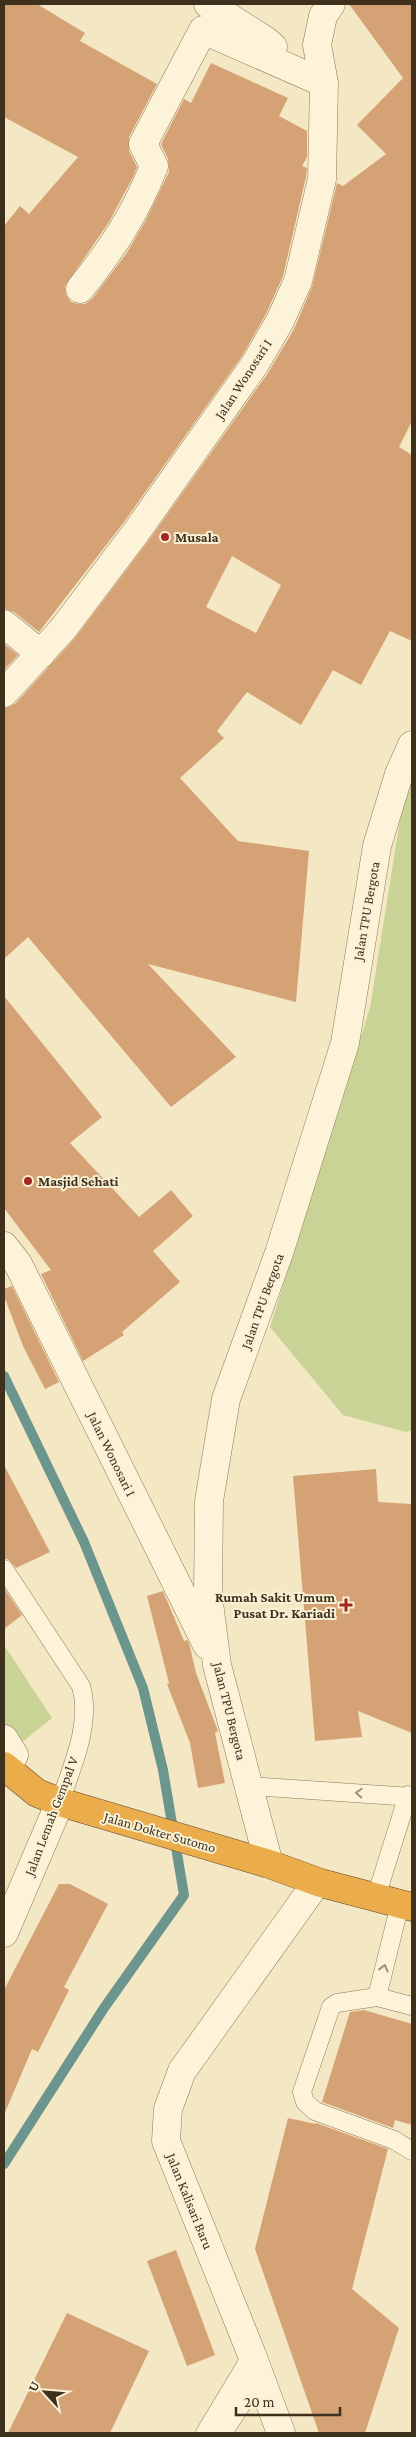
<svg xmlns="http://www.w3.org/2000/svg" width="416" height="2437" viewBox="0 0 416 2437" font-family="'Crimson Pro',serif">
	<rect width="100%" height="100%" fill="#f3e7c4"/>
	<path fill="#c9d396" d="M412,768V1430L406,1432L343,1415L270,1327L370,1008L406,782Z
		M4,1645L52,1718L5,1756L4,1753Z"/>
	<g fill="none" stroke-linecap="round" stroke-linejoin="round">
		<path stroke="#6c968d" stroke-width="10" d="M4,1376L84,1542L143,1688L163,1770L184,1895L104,2008L4,2164"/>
	</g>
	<path fill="#d5a276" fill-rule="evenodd" d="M4,4H37L85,33L80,41L157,84L129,137V151L137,167L133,177L109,222L65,286L66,295L71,302L77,304H85L92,299L126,254L145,222L169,172L168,159L161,144L184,99L191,103L211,63L288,98L279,116L307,131V157L302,166L307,168L306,177L283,276L266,314L242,356L124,522L39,632L14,612L4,609V226L20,206L29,214L78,157L4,117Z
		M349,4H412V421L399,447L412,455V641L390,631L361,685L333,670L301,725L247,692L217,731L224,738L180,778L238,841L309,851L296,1002L148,964L236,1057L171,1107L28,937L4,959V708L15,704L75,638L149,540L268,373L294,329L312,287L337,183L343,186L386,154L357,125L403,78ZM232,556L281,585L256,633L206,607Z
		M4,644L18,655L4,670Z
		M4,996L102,1117L70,1143L139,1217L171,1190L193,1216L153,1251L180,1282L122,1332L124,1335L83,1361L41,1274L51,1270L4,1208Z
		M12,1286L59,1382L45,1389L23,1346L4,1296V1289Z
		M4,1465L50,1552L16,1568L9,1560L4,1558Z
		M376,1469L378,1502L412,1504V1733L358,1711L362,1737L315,1741L293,1476Z
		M4,1588L22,1615L4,1629Z
		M163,1591L184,1641L187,1640L189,1643L196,1673L218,1731L215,1733L225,1783L198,1788L190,1743L167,1684L169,1683L147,1596Z
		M59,1884H70L108,1904L64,1987L69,1990L38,2052L32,2049L4,2115V1990Z
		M364,2010L412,2024V2125L395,2120L393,2128L322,2102L350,2012Z
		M288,2118L316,2124V2123L388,2149L352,2289L399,2328L365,2433H319L255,2249Z
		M176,2250L215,2355L187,2366L147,2261Z
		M67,2313L149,2351L110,2433H8Z"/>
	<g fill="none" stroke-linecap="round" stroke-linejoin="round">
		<defs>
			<path id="lane" d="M4,1569L81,1686C92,1724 72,1766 60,1802
				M249,1786L412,1797
				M376,1897L408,1795
				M400,1904L377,1997L412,2006
				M377,1997L337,2003L331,2007L302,2092L305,2102L315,2111L394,2140L412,2151
				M205,2433L252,2355
				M223,2433L260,2376"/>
			<path id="street" d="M208,4L265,40L273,47
				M80,289C112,249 136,213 154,166L143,144L203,30L324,83
				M4,624L41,654
				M4,693L63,629L137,531L255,364L280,321L298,281L322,179L324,83L317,45L323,16L331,4
				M4,1246L18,1264L207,1645
				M4,1739L14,1755L6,1769
				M269,1864L217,1665L208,1595L209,1501L226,1399L279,1253L345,1043L377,846L399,774L412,745
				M4,1933L60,1802
				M281,2433L252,2355L166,2141L168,2109L182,2071L317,1882"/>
			<path id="highway" d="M4,1766L37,1793L60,1802L269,1864L321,1883L412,1907"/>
		</defs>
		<use href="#lane" stroke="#907958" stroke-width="19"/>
		<use href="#street" stroke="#907958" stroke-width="29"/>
		<use href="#highway" stroke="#5e462c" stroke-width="29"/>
		<use href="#lane" stroke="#fcf3d9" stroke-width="18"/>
		<use href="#street" stroke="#fcf3d9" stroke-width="28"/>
		<use href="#highway" stroke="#ebac4c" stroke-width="28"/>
	</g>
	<defs><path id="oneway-chevron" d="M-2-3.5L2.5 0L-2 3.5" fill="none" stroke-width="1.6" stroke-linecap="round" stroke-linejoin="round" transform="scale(1.25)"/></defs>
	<g stroke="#9e917b">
		<use href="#oneway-chevron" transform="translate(359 1793) rotate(-177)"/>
		<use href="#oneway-chevron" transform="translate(384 1968) rotate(-76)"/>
	</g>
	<g fill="#a72621" stroke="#f9f1d5" stroke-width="2">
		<circle cx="165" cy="537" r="5"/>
		<circle cx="28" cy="1181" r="5"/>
		<path d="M343.5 1597.5h5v5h5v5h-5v5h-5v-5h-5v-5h5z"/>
	</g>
	<g text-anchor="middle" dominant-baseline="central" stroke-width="4" stroke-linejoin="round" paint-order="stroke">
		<g font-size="14" fill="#3f2f1d" stroke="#f9f1d5">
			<text transform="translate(243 379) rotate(-57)">Jalan Wonosari I</text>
			<text transform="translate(366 911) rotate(-80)">Jalan TPU Bergota</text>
			<text transform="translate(262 1301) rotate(-70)">Jalan TPU Bergota</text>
			<text transform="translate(112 1454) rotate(64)">Jalan Wonosari I</text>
			<text transform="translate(230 1711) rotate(76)">Jalan TPU Bergota</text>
			<text transform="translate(51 1816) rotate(-69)">Jalan Lemah Gempal V</text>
			<text transform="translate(160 1832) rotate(16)">Jalan Dokter Sutomo</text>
			<text transform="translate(190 2201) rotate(68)">Jalan Kalisari Baru</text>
		</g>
		<g font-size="14" font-weight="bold" fill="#3f2f1d" stroke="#f9f1d5" text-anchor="start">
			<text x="175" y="537">Musala</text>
			<text x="38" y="1181">Masjid Sehati</text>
			<text x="335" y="1597" text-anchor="end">Rumah Sakit Umum<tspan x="335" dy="16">Pusat Dr. Kariadi</tspan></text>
		</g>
	</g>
	<rect width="416" height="2437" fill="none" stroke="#3f2f1d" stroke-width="10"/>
	<g transform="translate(45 2392) rotate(296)" stroke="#f9f1d5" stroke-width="4" paint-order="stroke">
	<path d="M0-4L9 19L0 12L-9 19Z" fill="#3f2f1d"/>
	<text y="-8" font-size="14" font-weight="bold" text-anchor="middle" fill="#3f2f1d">U</text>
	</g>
	<path d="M236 2407v8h104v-8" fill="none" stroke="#3f2f1d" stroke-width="2.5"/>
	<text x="244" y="2407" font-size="15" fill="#3f2f1d" stroke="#f9f1d5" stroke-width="4" paint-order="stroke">20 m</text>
</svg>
